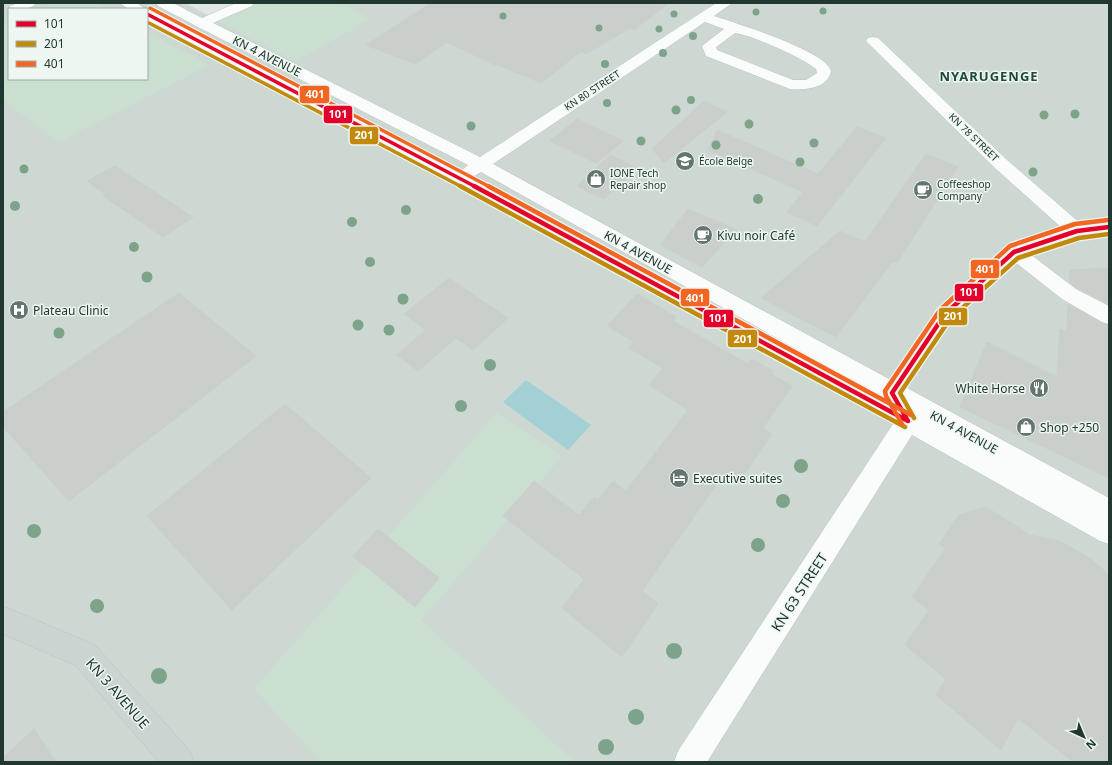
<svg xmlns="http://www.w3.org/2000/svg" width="1112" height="765" viewBox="0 0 1112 765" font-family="'Noto Sans',sans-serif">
	<rect width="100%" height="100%" fill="#e1e6e3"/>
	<path fill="#ced8d3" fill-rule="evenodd" d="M3,3H185L229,26L268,3H1109V762H3ZM9,9H147V79H9Z"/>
	<path fill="#cadfcf" d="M53,3H94L105,9H39Z
		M252,3H340L371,19L295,61L215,20Z
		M9,21V79H147V32L209,65L59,142L3,100V24Z
		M497,413L562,456L421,620L575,762H322L254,689Z"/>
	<path fill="#a2d0d4" d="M526,380L591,425L568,450L503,402Z"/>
	<path fill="#cacfcc" stroke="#cacfcc" d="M431,3H669L634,30L630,28L586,54L581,51L541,83L496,64L495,65L447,42L415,64L366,45Z
		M704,101L727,112L664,163L652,149Z
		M577,119L623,141L596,163L550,141Z
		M857,127L886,138L817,226L787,212L803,192L708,150L717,130L818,174Z
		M926,154L958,167L897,263L893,261L836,337L761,298L840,231L865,242Z
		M610,155L637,168L604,199L577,186Z
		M115,166L193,217L163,237L103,196L105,194L87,181Z
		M688,209L737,230L702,267L660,245Z
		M1109,268V304L1077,288L1069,282L1070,270Z
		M449,278L508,318L473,350L456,338L418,371L397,355L426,330L404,314Z
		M179,293L256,356L69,501L3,427V412Z
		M637,294L676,317L673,321L748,364L752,359L773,371L771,374L792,386L763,428L772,434L738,484L724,474L642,591L658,604L622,657L562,608L584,579L503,516L534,481L579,515L594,497L598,500L613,481L626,491L688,410L649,385L663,368L629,348L634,342L607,326Z
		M1068,304L1101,323L1109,325V478L960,407L987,342L1057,377L1060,329L1067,332Z
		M285,404L371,478L232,610L147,516Z
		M986,507L1030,535L1060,541L1091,559L1109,575V762H1073L1018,718L1001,750L936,695L946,679L905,645L929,610L912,597L945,549L939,544L959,515Z
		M378,529L439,578L415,607L353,556Z
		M34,729L56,762H3V758Z"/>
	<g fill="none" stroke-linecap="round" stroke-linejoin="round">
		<defs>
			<path id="minor" d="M18,3H36C29,12 17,7 9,10L10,6Z
				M120,3H137L145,9H128Z
				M156,3H173L202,18L236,3H254L252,6L213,23L480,157L716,3H732L714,16C735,23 827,51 831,71C828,89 804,90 790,89L706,56L702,46L724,29L705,22L493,164L889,379L938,308L1007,247L1063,229L995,168L866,41L868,38L873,37L878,38L1007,160L1081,224L1109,221V233L1078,237L1030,254L1076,289L1109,306V324L1102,322L1062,299L1015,262L952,320L907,388L1109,498V544L1100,541L912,435L707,762H674L678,751L893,424L454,182L147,19V10L152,11L461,171L468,165L196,26L158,6ZM735,33C751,35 804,58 816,69L817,73L806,80H793L717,50L716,47ZM481,172L841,374L472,177Z"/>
			<path id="major" d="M3,606L95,645L190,751L194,762H159L75,665L3,634Z"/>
		</defs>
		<use href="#minor" stroke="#bec3c0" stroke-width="1"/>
		<use href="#major" stroke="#bbc3c0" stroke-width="1"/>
		<use href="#minor" fill="#fafbfb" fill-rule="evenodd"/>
		<use href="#major" fill="#ccd4d1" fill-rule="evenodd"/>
		<defs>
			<path id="bus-1-far1" d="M147,14L476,187"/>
			<path id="bus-1" d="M474,186L908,421
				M908,421L892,393L945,314L1014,252L1077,231L1109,227"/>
			<path id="bus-2-far1" d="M147,22L462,187"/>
			<path id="bus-2" d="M460,186L905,427
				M914,418L900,393L950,319L1018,258L1079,238L1109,234"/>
			<path id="bus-3-far1" d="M150,8L490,187"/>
			<path id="bus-3" d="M488,186L911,415
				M902,424L886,396L885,391L940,310L1010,246L1075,224L1108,220"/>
		</defs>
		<use href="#bus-1-far1" stroke="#eef6f1" stroke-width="5.5"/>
		<use href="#bus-1" stroke="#eef6f1" stroke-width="7"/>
		<use href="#bus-2-far1" stroke="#eef6f1" stroke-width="5.5"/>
		<use href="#bus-2" stroke="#eef6f1" stroke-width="7"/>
		<use href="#bus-3-far1" stroke="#eef6f1" stroke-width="5.5"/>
		<use href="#bus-3" stroke="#eef6f1" stroke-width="7"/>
		<use href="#bus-1-far1" stroke="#e4002b" stroke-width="3.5"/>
		<use href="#bus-1" stroke="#e4002b" stroke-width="4.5"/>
		<use href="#bus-2-far1" stroke="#c18a0c" stroke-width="3.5"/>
		<use href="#bus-2" stroke="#c18a0c" stroke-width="4.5"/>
		<use href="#bus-3-far1" stroke="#f26522" stroke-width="3.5"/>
		<use href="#bus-3" stroke="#f26522" stroke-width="4.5"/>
	</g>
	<g fill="#7da38a">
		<circle cx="823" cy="11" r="3.5"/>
		<circle cx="756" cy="12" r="3.5"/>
		<circle cx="674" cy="14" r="3.5"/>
		<circle cx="503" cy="16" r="3.5"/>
		<circle cx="599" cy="28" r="3.5"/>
		<circle cx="659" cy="29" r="3.5"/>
		<circle cx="693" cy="36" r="4"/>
		<circle cx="663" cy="53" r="4"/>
		<circle cx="605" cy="64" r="4"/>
		<circle cx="691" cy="100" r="4"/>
		<circle cx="607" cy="103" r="4"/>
		<circle cx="676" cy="110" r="4.5"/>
		<circle cx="1075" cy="114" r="4.5"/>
		<circle cx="1044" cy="115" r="4.5"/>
		<circle cx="749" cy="124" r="4.5"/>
		<circle cx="471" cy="126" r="4.5"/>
		<circle cx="641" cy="141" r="4.5"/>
		<circle cx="814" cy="143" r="4.5"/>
		<circle cx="716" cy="145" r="4.5"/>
		<circle cx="800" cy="162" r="4.5"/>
		<circle cx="24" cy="169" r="4.5"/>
		<circle cx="1033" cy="172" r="4.5"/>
		<circle cx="758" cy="199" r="5"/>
		<circle cx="15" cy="206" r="5"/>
		<circle cx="406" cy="210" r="5"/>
		<circle cx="352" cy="222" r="5"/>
		<circle cx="134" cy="247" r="5"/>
		<circle cx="370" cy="262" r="5"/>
		<circle cx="147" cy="277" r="5.5"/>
		<circle cx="403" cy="299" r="5.5"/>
		<circle cx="358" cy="325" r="5.5"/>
		<circle cx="389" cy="330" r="5.5"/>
		<circle cx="59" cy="333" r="5.5"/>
		<circle cx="490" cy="365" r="6"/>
		<circle cx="461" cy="406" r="6"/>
		<circle cx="801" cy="466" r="7"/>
		<circle cx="783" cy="501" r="7"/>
		<circle cx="34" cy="531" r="7"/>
		<circle cx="758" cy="545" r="7"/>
		<circle cx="97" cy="606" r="7"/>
		<circle cx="674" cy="651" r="8"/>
		<circle cx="159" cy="676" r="8"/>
		<circle cx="636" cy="717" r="8"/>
		<circle cx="606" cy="747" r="8"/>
	</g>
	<defs>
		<symbol id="school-disc" viewBox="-11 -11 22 22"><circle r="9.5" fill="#64756f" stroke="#eef6f1"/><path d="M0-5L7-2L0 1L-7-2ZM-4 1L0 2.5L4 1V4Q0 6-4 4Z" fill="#fff"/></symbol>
		<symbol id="shop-disc" viewBox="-11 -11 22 22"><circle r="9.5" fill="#64756f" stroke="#eef6f1"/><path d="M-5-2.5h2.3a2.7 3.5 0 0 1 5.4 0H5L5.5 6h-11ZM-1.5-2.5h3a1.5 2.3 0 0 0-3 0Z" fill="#fff"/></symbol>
		<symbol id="cafe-disc" viewBox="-11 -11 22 22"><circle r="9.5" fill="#64756f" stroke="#eef6f1"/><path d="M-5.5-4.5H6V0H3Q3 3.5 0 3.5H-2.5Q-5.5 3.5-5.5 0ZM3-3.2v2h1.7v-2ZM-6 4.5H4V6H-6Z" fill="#fff"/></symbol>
		<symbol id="hospital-disc" viewBox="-11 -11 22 22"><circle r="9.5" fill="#64756f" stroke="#eef6f1"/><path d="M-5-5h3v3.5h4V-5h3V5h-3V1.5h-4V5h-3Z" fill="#fff"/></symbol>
		<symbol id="restaurant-disc" viewBox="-11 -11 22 22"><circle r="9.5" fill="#64756f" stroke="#eef6f1"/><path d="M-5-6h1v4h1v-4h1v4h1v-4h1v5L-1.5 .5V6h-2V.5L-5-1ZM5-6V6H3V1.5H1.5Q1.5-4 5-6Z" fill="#fff"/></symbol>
		<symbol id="hotel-disc" viewBox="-11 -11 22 22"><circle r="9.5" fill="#64756f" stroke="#eef6f1"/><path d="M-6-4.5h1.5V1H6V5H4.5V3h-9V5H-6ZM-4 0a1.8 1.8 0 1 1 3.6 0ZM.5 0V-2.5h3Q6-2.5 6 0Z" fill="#fff"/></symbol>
	</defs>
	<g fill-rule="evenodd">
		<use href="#school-disc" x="674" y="150" width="22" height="22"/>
		<use href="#shop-disc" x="585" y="168" width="22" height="22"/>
		<use href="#cafe-disc" x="912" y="179" width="22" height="22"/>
		<use href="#cafe-disc" x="692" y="224" width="22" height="22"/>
		<use href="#hospital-disc" x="8" y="299" width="22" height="22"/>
		<use href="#restaurant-disc" x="1028" y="377" width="22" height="22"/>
		<use href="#shop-disc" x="1015" y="416" width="22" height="22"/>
		<use href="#hotel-disc" x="668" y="467" width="22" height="22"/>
	</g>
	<g text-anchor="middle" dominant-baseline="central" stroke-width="3" stroke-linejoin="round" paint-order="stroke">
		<g font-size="10" fill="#203830" stroke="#eef6f1">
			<text transform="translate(592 90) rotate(-33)">KN 80 STREET</text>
			<text transform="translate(974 137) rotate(44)">KN 78 STREET</text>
		</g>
		<g font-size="10" fill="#203830" stroke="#eef6f1" text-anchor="start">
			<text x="699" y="161">École Belge</text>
			<text x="610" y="173">IONE Tech<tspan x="610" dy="12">Repair shop</tspan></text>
			<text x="937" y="184">Coffeeshop<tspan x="937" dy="12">Company</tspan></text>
		</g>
		<g font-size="12" fill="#203830" stroke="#eef6f1">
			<text transform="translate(267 56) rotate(27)">KN 4 AVENUE</text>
			<text transform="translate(638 252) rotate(29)">KN 4 AVENUE</text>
			<text transform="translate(964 432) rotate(29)">KN 4 AVENUE</text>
		</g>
		<g font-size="12" fill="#203830" stroke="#eef6f1" text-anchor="start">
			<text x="717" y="235">Kivu noir Café</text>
			<text x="33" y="310">Plateau Clinic</text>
			<text x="1025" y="388" text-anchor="end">White Horse</text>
			<text x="1040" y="427">Shop +250</text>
			<text x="693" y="478">Executive suites</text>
		</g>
		<g font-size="13" font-weight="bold" letter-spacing="1" fill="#1d493b" stroke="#eef6f1">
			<text x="989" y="76">NYARUGENGE</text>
		</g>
		<g font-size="14" fill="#203830" stroke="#eef6f1">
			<text transform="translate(799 592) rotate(-57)">KN 63 STREET</text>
			<text transform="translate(118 693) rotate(49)">KN 3 AVENUE</text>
		</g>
	</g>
	<g stroke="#eef6f1" stroke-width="1.5">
		<rect x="299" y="85" width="31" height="19" rx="4" fill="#f26522"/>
		<rect x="323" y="105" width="30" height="19" rx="4" fill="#e4002b"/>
		<rect x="349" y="126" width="30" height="19" rx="4" fill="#c18a0c"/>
		<rect x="970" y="259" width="30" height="20" rx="4" fill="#f26522"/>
		<rect x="954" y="283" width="30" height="19" rx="4" fill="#e4002b"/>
		<rect x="680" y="288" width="30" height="19" rx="4" fill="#f26522"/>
		<rect x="938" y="307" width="30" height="19" rx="4" fill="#c18a0c"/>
		<rect x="703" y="309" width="31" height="19" rx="4" fill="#e4002b"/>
		<rect x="727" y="329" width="31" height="19" rx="4" fill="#c18a0c"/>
	</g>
	<g font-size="11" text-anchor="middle" font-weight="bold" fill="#fff">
		<text x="315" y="98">401</text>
		<text x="338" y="118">101</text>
		<text x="364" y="139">201</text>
		<text x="985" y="273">401</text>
		<text x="969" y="296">101</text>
		<text x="695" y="302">401</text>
		<text x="953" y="320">201</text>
		<text x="718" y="322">101</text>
		<text x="743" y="343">201</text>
	</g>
	<rect width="1112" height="765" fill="none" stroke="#203830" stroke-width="8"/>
	<rect x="8" y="8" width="140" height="72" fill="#eef6f1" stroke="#9caaa4"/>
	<rect x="16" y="21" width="20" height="6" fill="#e4002b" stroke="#9caaa4"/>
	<text x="44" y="28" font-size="12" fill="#203830">101</text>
	<rect x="16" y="41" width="20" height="6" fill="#c18a0c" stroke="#9caaa4"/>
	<text x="44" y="48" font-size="12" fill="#203830">201</text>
	<rect x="16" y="61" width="20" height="6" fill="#f26522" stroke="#9caaa4"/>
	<text x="44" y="68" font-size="12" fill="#203830">401</text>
	<g transform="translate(1084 737) rotate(136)" stroke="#eef6f1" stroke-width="3" paint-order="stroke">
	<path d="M0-3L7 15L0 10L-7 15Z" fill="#203830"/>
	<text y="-6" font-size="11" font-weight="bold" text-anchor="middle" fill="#203830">N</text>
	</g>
</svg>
